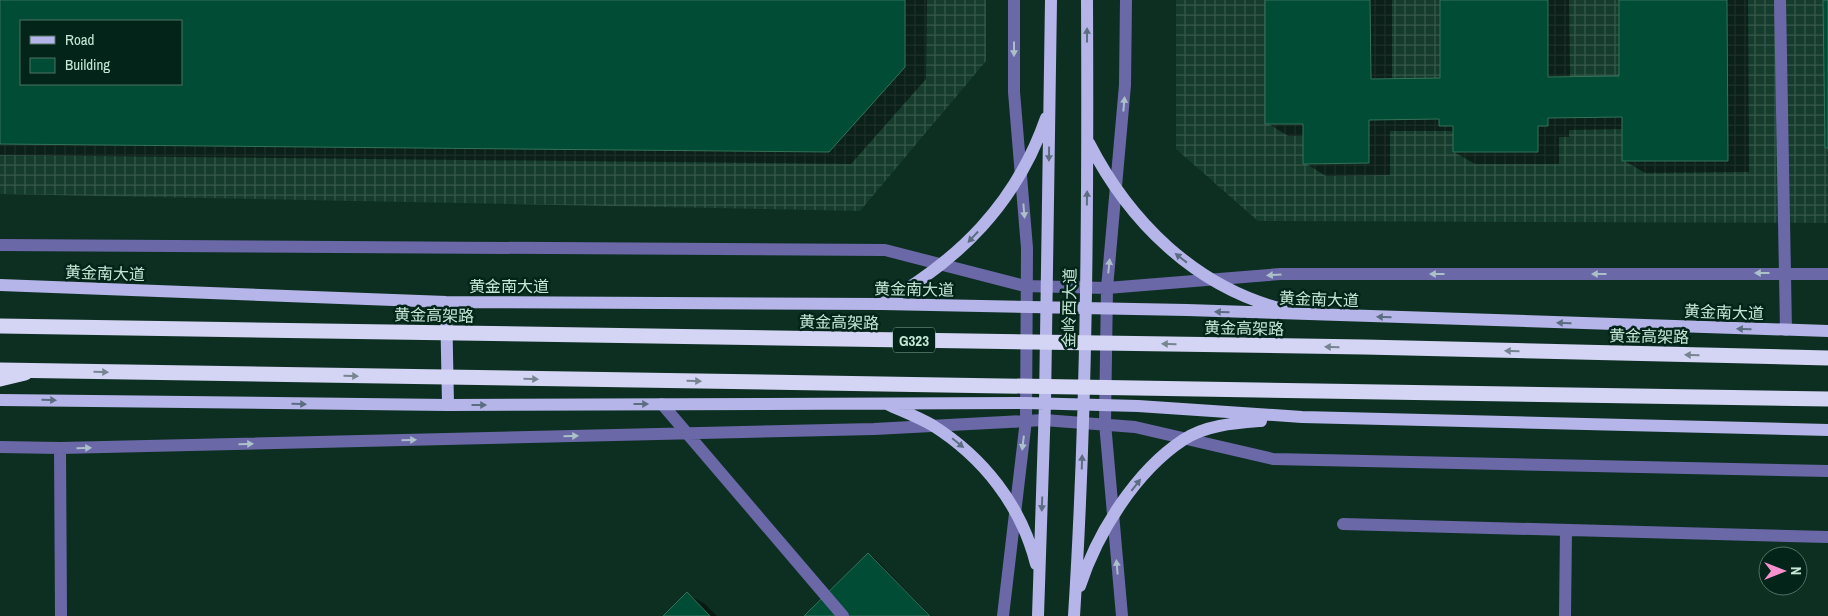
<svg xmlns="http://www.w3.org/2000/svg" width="1828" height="616" viewBox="0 0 1828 616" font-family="'Archivo Narrow','Noto Sans SC',sans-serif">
	<defs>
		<pattern id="industrial-grid" width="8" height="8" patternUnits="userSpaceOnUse" patternTransform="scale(1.25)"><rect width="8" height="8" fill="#153c2d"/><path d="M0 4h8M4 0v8" fill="none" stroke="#36584b"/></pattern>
	</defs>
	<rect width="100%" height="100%" fill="#0d2f22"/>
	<path fill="url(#industrial-grid)" fill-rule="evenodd" d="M0,0H986V61L860,211L0,194ZM21,21H181V84H21Z
		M1176,0H1828V223L1258,221L1176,149Z"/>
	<path fill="#0007" fill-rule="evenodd" d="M0,0H927L926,79L851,164L0,155ZM21,21H181V84H21Z
		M1266,0H1392V80L1442,79L1441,0H1569L1570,78H1620V0H1748L1749,172L1645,173L1623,160V129L1569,130V137H1559V164H1475L1454,152V132L1451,131H1390V175L1326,176L1305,163V136H1288L1267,123Z
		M869,554L875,558L931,616H806Z
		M687,594L705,604L717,616H665Z"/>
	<path fill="#004c35" stroke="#34735a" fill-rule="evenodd" d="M0,0H905V67L829,152L0,144ZM21,21H181V84H21Z
		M1265,0H1370L1371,79L1440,78V0H1548V77L1619,76V0H1727L1728,161H1622V117L1548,118V126H1538V152H1453V126H1439V119L1369,120V163L1303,164V124H1265Z
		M1823,0H1828V148H1825Z
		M868,553L930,616H804Z
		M687,592L710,616H663Z"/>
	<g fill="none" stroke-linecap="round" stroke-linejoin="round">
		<path stroke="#6b68a8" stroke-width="12" d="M1780,0L1786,330
			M0,245L885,250L1025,286L1107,288L1280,274H1828
			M662,404L843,616
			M0,447L60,448L874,429L1044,420L1135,427L1273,459L1828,471
			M60,448L61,616
			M1343,524L1828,537
			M1003,616L1026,420L1027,248L1014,92V0
			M1122,616L1105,423L1107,288L1125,85L1126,0
			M1565,616L1566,530"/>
		<path stroke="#b5b5e9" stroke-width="12" d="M1089,143C1129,221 1194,286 1282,309
			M0,285L446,302L882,304L1187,310L1828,331
			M446,302L448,405
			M882,304C959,260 1016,204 1046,118
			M0,400L448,405L1026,403L1138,406L1302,417L1828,430
			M887,404C902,411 918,417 932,425C983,457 1021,505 1036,564
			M1080,586C1097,533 1136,471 1183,440C1205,425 1235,423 1261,421
			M1038,616L1045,403L1051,0
			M1074,616C1087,411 1088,205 1087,0"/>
		<path stroke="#d4d4f4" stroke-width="15" d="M0,379L25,373"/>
		<path stroke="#d4d4f4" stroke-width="15" d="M0,326L1364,347L1828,358
			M0,370L1828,399"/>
	</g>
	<defs><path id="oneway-solid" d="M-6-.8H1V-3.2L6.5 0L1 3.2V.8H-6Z" transform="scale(1.25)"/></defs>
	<g fill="#5c6d81">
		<use href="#oneway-solid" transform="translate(1087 35) rotate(-90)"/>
		<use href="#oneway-solid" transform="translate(1049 154) rotate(91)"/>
		<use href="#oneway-solid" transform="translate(1087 198) rotate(-89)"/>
		<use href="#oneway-solid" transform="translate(973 237) rotate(133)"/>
		<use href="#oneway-solid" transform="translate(1181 258) rotate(-142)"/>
		<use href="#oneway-solid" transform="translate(1222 312) rotate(-178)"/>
		<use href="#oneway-solid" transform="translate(1384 317) rotate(-178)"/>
		<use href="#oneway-solid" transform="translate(1564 323) rotate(-178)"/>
		<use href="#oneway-solid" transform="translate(1744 329) rotate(-178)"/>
		<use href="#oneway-solid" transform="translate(49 400) rotate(1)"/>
		<use href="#oneway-solid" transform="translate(299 404) rotate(1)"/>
		<use href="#oneway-solid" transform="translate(641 404)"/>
		<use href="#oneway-solid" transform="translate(479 405)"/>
		<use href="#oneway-solid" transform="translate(958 443) rotate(39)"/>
		<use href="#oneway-solid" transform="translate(1082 462) rotate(-88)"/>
		<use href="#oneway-solid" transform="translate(1136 485) rotate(-52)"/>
		<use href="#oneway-solid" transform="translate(1042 504) rotate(92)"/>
	</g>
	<g fill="#abc0c8">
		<use href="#oneway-solid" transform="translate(1014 49) rotate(90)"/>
		<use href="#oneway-solid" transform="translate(1124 104) rotate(-85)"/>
		<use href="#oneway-solid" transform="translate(1024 211) rotate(85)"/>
		<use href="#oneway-solid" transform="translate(1109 266) rotate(-84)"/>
		<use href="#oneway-solid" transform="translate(1762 273) rotate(180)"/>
		<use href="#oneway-solid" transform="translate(1437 274) rotate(180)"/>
		<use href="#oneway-solid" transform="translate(1599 274) rotate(180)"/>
		<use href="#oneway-solid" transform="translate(1274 275) rotate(176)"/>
		<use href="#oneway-solid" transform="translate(571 436) rotate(-1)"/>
		<use href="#oneway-solid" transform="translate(409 440) rotate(-1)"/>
		<use href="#oneway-solid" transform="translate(1023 443) rotate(97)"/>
		<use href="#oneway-solid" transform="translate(246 444) rotate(-1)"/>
		<use href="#oneway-solid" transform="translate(84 448) rotate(-1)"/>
		<use href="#oneway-solid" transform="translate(1117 567) rotate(-95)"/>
	</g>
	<g fill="#768591">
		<use href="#oneway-solid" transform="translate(1169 344) rotate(-179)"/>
		<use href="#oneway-solid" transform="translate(1332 347) rotate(-179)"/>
		<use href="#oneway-solid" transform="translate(1512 351) rotate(-179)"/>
		<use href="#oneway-solid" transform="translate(1692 355) rotate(-179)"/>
		<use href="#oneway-solid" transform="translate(101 372) rotate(1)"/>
		<use href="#oneway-solid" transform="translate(351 376) rotate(1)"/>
		<use href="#oneway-solid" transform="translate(531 379) rotate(1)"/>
		<use href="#oneway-solid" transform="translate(694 381) rotate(1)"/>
	</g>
	<g text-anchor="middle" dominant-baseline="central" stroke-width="5" stroke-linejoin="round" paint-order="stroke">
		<rect fill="#032519" stroke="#8cac9d" stroke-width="1" x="893" y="327.5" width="42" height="25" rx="4"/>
		<g font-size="15" font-weight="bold" fill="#c6e6d6">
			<text x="914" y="340">G323</text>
		</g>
		<g font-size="16" fill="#c6e6d6" stroke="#032519">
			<text transform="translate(105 273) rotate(2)">黄金南大道</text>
			<text x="509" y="286">黄金南大道</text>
			<text transform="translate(914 289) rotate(1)">黄金南大道</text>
			<text transform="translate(1319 299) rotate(2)">黄金南大道</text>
			<text transform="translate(1069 308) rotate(-89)">金岭西大道</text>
			<text transform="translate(1724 312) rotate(2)">黄金南大道</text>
			<text transform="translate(434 315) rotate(1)">黄金高架路</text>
			<text transform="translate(839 322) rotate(1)">黄金高架路</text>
			<text transform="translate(1244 328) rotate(1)">黄金高架路</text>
			<text transform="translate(1649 336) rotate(1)">黄金高架路</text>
		</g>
	</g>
	<rect x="20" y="20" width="162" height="65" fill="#032519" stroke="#517265"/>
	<rect x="30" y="36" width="25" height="8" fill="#b5b5e9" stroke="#517265"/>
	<text x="65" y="45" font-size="15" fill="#c6e6d6">Road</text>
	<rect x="30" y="58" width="25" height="15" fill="#004c35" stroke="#517265"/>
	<text x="65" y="70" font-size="15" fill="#c6e6d6">Building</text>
	<g transform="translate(1783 571) rotate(90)"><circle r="24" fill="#032519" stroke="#517265"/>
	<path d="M0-4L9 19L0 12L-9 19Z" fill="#f790cd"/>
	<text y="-8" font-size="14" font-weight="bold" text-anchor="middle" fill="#c6e6d6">N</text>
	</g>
</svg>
